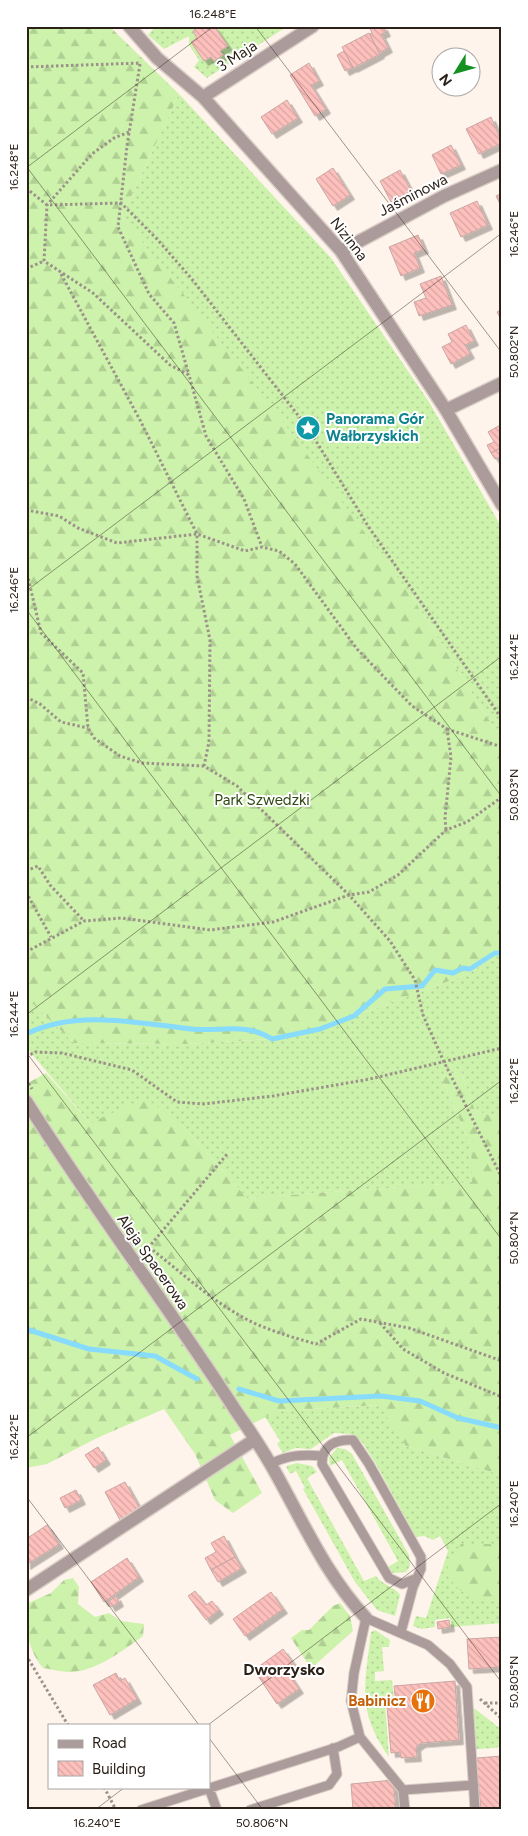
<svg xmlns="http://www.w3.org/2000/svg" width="528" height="1836" viewBox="0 0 528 1836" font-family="Figtree,sans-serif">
	<defs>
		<pattern id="grass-dots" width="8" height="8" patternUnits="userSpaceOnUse" patternTransform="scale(1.25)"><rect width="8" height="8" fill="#ccf2ab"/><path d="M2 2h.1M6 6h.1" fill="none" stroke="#afcf93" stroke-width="1.8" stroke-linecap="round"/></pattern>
		<pattern id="forest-firs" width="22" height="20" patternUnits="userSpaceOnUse" patternTransform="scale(1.25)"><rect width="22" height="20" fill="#ccf2ab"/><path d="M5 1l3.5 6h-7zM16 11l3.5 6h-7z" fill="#afcf93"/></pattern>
		<pattern id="building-back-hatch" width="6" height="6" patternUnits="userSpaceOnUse" patternTransform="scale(1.25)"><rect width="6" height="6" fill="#fdc0bc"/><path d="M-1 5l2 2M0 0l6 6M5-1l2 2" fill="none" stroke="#d9a5a1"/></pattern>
		<filter id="shadow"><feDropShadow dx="4.5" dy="4.5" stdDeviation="0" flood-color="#0004"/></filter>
	</defs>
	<rect width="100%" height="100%" fill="#fff4eb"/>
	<path fill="url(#grass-dots)" d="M156,26H288L207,78L194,67L199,60L189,45V36L164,49L148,35Z
		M179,94L331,258L429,402L502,528V741L412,597L122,216Z
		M502,951V1118L475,1111L461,1071L441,1077L471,1146L473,1182L247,1198L182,1125L90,1123L26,1047V1004L32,1003L74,1043L186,1044L272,1039L320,1029L468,974Z
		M380,1405L406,1446L502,1475V1623L451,1627L450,1618L435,1620V1627L421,1629L413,1626L416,1616L426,1618L448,1551L440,1536L433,1540L424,1536L416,1537L376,1464L362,1442L352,1434L334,1433L311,1449L296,1448L283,1453L277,1444L280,1441L265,1417L278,1411Z
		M337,1448L345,1449L352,1454L409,1555L410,1566L406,1572L393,1573L388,1567L398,1561L342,1460L330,1466L329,1458Z
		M297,1463L312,1466L317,1472L307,1478L364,1581L376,1576C382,1585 394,1586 400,1595L395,1616L377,1610L355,1582L303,1489L305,1488L296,1471L290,1474L286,1466Z
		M375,1630L390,1640L389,1647H382L384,1671L375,1672V1681L392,1680L394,1700L385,1702L389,1757C356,1710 365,1685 371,1632Z
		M474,1708L502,1730V1745L496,1748L476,1749L472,1712Z"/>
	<path fill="url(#forest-firs)" d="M26,26H109L179,94L122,216L281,419L412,597L502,741V951L468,974L320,1029L272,1039L186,1044L74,1043L32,1003L26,1004Z
		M461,1071L475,1111L502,1118V1475L406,1446L379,1405L278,1411L230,1435L262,1493L233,1513L215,1500L195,1454L164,1409L97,1438L47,1464L26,1468V1084L46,1073L90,1123L145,1098L182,1125L247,1198L472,1182L471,1146L441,1077Z
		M461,1544H502V1601C475,1603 461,1595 446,1574L450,1559Z
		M73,1578L79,1587L78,1604L95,1617L109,1613L121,1621L144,1624L143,1636C124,1650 95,1672 70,1672C61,1672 51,1669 43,1668C27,1649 26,1628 26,1604L51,1593L64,1580Z
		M340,1603L350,1616L353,1631L315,1665L308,1664L291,1638L302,1630H309L333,1606Z"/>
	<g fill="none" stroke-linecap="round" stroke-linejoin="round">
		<path stroke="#87dbfc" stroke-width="5" d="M26,1034C76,1009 138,1023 191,1029C220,1032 246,1022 272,1039L320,1029L354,1016L385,989L422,986L435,970L453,973L463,968L470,969L495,953H502
			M26,1329L89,1349L155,1356L197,1379
			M239,1389L279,1401L381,1396L420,1401L458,1418L502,1428"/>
	</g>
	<path fill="url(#building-back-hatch)" stroke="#caa7a4" filter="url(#shadow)" d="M199,26H205L208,30L214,26L228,46L220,51L223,55L214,61L211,57L204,61L191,42L197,38L193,31Z
		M369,26H383L386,32L381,34L388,48L379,53L370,34L372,33Z
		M369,33L380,54L353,68L342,47Z
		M344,51L353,67L345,71L337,55Z
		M309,63L319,81L311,85L326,109L315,116L290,75Z
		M287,100L298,118L272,134L261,117Z
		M491,117L502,143L479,154L466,129Z
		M451,145L461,165L441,174L432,155Z
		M333,168L350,195L333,206L316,179Z
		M400,170L411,191L391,202L380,181Z
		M502,193V208L496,196Z
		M477,201L488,225L461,237L450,213Z
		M418,235L424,249L414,253L420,268L401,276L389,247Z
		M441,276L452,305L419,316L414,302L426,298L420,284Z
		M502,309V321L497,312Z
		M466,325L474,341L465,345L470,354L451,364L442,347L452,342L448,334Z
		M502,424V447L491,453L487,445L494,442L488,432Z
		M502,447V456L495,459L491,453Z
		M98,1447L106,1460L94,1468L85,1455Z
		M125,1482L141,1511L121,1522L105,1492Z
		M76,1490L81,1500L65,1508L60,1498Z
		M47,1525L59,1544L26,1565V1533L29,1537Z
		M224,1536L235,1557L211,1570L205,1558L216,1552L211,1543Z
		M235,1557L242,1568L218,1582L211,1570Z
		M127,1558L139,1577L104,1602L91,1582Z
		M195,1591L206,1605L212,1601L219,1610L206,1620L188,1596Z
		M271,1592L283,1609L245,1636L233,1619Z
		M116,1596L119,1602L111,1607L108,1602Z
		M449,1620L450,1627L438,1629L437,1622Z
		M502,1637V1667L469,1669L467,1639Z
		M283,1649L297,1668L289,1674L299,1689L277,1704L254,1670Z
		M116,1673L120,1681L125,1678L137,1699L110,1715L93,1685Z
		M455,1681L459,1740L421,1743L416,1747L417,1757L401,1758L400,1752L391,1753L387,1706L396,1705L394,1686Z
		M502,1756V1810H481L476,1758Z
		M393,1780L396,1810H353L351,1784Z"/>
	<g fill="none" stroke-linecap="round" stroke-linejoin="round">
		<defs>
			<path id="service" d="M270,1464C288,1455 303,1454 322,1456
				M401,1632L413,1587L421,1569V1557L369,1464L353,1440C336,1439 322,1445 322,1464L389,1578L402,1584L415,1579
				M360,1737L403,1790
				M209,1788L217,1810
				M141,1810L338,1747L360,1737L351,1701L354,1673L366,1618L428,1645L450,1664L467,1687L475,1810
				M250,1810L329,1785L337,1774L333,1748
				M405,1810L403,1790L474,1785"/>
			<path id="minor" d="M129,26L157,58L203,97L341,251L446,410L502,505
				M203,97L313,26
				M341,251L444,196L502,170
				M446,410L502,383
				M26,1101C93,1207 168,1306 236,1411C248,1428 260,1446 271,1465C301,1517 324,1573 366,1618
				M26,1590L254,1440"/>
		</defs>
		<use href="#service" stroke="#d9cec5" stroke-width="11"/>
		<use href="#minor" stroke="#d9cec5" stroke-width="15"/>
		<path stroke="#9d928a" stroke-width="3" stroke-dasharray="2.5 2.5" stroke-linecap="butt" d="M140,64L127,146L118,227L149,294L174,323L189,375
			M26,67L141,63
			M129,132L114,138L92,154L47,205L44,261L93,293L170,365L189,375L206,436L244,499L262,547
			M26,188L47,205L121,203L157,239L191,278L308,428L368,526L502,719
			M26,269L44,261
			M61,274L140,420L197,534L245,551L262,547L279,551L295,564L357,649L412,706L447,729L451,757L445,818L446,830
			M26,510L59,516L78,528L117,543L197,534V576L210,640L209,742L204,766L237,786L349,895L390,941L415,980L423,1015L444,1062L502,1178
			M26,569L41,633L83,673L88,728L94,738L120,756L142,763L204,766
			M26,697L40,704L61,722L88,728
			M447,729L502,747
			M26,871L38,866L50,885L84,921
			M26,892L51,937
			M26,952L84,921L122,918L210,930L273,922L349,895L369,892L398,875L446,830L467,822L502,797
			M26,1057L35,1052L62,1053L132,1070L177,1102L203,1104L273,1096L370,1079L502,1048
			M26,1079L32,1089
			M149,1247C182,1273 216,1305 254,1323C274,1332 295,1338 316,1344L361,1319L409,1328L502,1361
			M148,1248L228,1153
			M380,1323L403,1349L444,1373L502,1397
			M26,1655L68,1725
			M480,1699L502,1719
			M485,1703H502
			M104,1787L116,1810"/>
		<use href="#service" stroke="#ab9b9b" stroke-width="9"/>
		<use href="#minor" stroke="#ab9b9b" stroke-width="12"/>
	</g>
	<path fill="none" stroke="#2b2119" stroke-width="1" stroke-opacity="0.45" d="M255,26L502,353M26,166L502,797M26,168L214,26M26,591L502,233M26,609L502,1240M26,1015L502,656M26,1052L502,1683M26,1438L502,1080M26,1496L199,1725M208,1725L502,1503M209,1738L263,1810M95,1810L125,1787"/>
	<defs>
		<symbol id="sight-disc" viewBox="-11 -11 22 22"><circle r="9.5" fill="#0f9aa8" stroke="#fff"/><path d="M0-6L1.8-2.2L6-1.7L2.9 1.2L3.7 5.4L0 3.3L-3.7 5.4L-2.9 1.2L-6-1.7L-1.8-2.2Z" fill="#fff"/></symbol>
		<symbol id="restaurant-disc" viewBox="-11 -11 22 22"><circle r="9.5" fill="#e8710a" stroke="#fff"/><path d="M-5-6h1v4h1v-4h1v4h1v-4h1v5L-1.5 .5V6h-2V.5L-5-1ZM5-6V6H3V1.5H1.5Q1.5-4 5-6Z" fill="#fff"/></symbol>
	</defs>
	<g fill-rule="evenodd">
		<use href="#sight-disc" x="294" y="414" width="28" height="28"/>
		<use href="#restaurant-disc" x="409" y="1687" width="28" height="28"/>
	</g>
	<g text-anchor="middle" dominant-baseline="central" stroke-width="4" stroke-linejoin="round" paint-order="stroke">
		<g font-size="15" fill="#2b2119" stroke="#fff">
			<text transform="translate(237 56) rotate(-33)">3 Maja</text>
			<text transform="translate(413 195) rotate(-27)">Jaśminowa</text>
			<text transform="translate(349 239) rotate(52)">Nizinna</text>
			<text transform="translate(153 1262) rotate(55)">Aleja Spacerowa</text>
		</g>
		<g font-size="15" font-weight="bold" fill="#0d838f" stroke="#fff" text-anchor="start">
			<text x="326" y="419">Panorama Gór<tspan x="326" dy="17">Wałbrzyskich</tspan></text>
		</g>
		<g font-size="15" fill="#2e4910" stroke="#fff">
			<text x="262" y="800">Park Szwedzki</text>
		</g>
		<g font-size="15" font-weight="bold" fill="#c56008" stroke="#fff" text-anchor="end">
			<text x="406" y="1701">Babinicz</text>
		</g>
		<g font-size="16" font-weight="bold" fill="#2b2119" stroke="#fff">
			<text x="284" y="1669">Dworzysko</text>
		</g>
	</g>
	<rect width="528" height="1836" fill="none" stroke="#ffffff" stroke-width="55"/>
	<rect x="48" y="1724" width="162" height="65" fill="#ffffff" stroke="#aaa6a3"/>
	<rect x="58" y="1740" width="25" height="8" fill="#ab9b9b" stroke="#aaa6a3"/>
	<text x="92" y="1748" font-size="15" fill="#2b2119">Road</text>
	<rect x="58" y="1761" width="25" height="15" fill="url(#building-back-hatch)" stroke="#aaa6a3"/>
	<text x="92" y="1774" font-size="15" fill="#2b2119">Building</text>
	<g transform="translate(456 72) rotate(233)"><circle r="24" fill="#ffffff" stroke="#aaa6a3"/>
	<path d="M0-4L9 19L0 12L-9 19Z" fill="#159121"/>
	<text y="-8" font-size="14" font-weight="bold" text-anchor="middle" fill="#2b2119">N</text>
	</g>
	<rect x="28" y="28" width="472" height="1780" fill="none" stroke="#2b2119" stroke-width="2"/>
	<g font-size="12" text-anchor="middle" fill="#2b2119">
		<text x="213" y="18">16.248°E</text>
		<text transform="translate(14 167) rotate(-90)" y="4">16.248°E</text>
		<text transform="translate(514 234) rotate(-90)" y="4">16.246°E</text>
		<text transform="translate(514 352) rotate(-90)" y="4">50.802°N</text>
		<text transform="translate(14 590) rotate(-90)" y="4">16.246°E</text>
		<text transform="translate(514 657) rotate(-90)" y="4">16.244°E</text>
		<text transform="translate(514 795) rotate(-90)" y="4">50.803°N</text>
		<text transform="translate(14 1014) rotate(-90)" y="4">16.244°E</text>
		<text transform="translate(514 1081) rotate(-90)" y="4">16.242°E</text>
		<text transform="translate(514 1238) rotate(-90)" y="4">50.804°N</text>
		<text transform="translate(14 1437) rotate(-90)" y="4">16.242°E</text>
		<text transform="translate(514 1504) rotate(-90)" y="4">16.240°E</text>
		<text transform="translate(514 1682) rotate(-90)" y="4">50.805°N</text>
		<text x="97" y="1827">16.240°E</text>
		<text x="262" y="1827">50.806°N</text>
	</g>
</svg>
